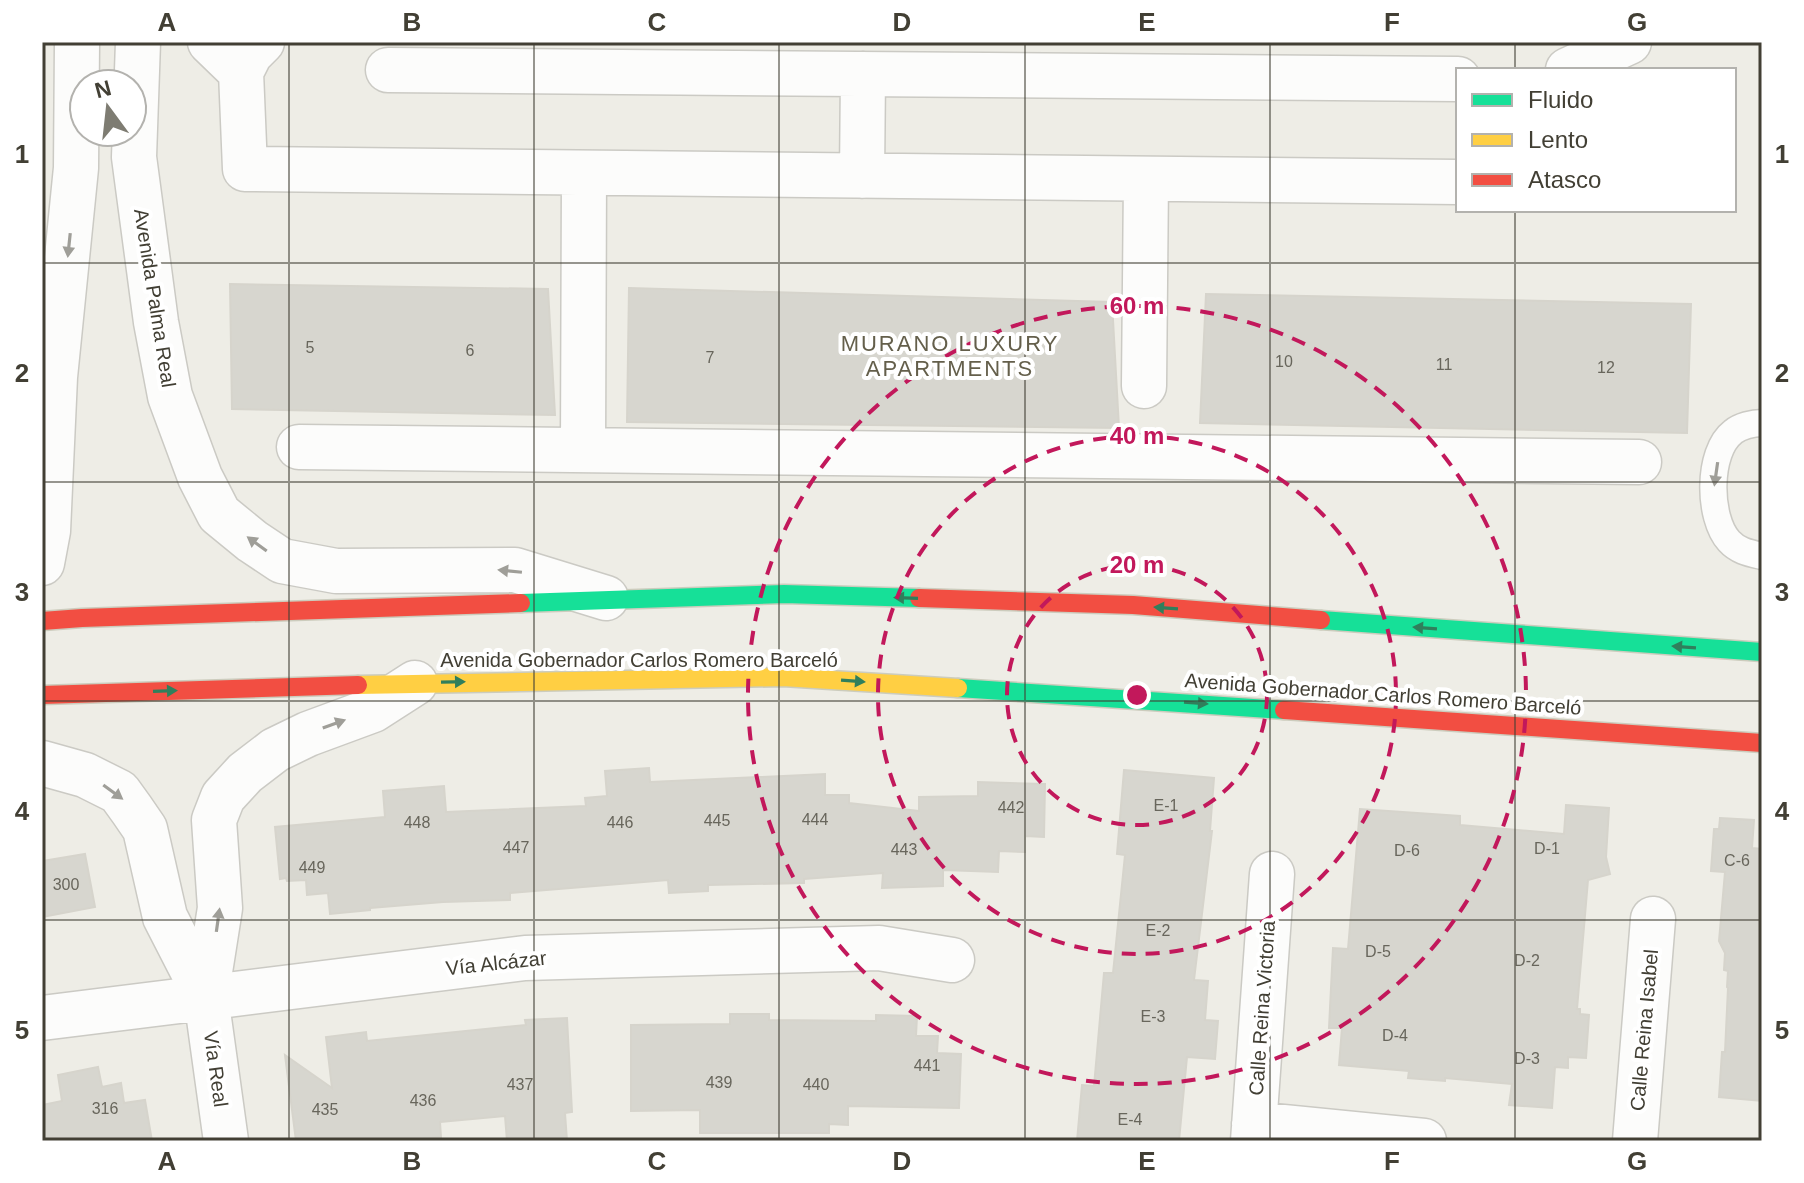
<svg xmlns="http://www.w3.org/2000/svg" width="1804" height="1183" viewBox="0 0 1804 1183" font-family="Arial,sans-serif">
	<rect width="100%" height="100%" fill="#eeede6"/>
	<path fill="#d7d6cf" stroke="#d6d4cc" stroke-width="2" d="M230,284L548,289L555,415L232,409Z
		M629,288L1112,302L1119,428L627,422Z
		M1206,294L1691,304L1687,433L1200,423Z
		M649,768L650,782L825,774V795H849V803L919,811V797L978,796V782L1045,784L1044,837L1025,836V852L999,851L998,872L943,870V886L882,888L883,873L804,879V883L708,885V891L669,893L668,880L510,893V900L443,902L370,908V910L330,914L328,893L307,895L306,880L287,881L286,878L280,879L275,827L385,817L383,791L444,786L446,812L586,806L585,798L607,796L605,771Z
		M1124,770L1214,778L1210,831H1212L1194,980L1208,981L1205,1020L1218,1021L1215,1059L1187,1057L1179,1141H1077L1082,1085L1094,1086L1104,973H1113L1125,855L1117,854Z
		M1566,805L1609,808L1606,857L1610,874L1588,880L1577,1009H1580V1014L1589,1015L1586,1058L1568,1057V1068L1555,1067L1552,1108L1509,1105L1512,1084L1445,1078V1081L1408,1078L1409,1071L1339,1065L1342,1028H1329L1333,948L1348,949L1360,809L1460,816V825L1564,834Z
		M1720,818L1754,820L1752,848L1762,849V1101L1719,1097L1722,1052H1725L1728,988L1727,987L1728,971L1724,970L1725,953L1719,941L1725,872L1711,871L1714,829H1719Z
		M85,854L95,907L42,917V861Z
		M730,1014H769V1020L876,1021V1015L917,1016L916,1036H938L937,1053L961,1054L959,1108L848,1106V1125L829,1124V1133H700V1110L631,1111V1025L730,1024Z
		M567,1018L572,1112L565,1113L567,1141H507L505,1116L440,1122L441,1137L399,1141H296L285,1055L332,1088L326,1037L366,1032L367,1041L526,1025L525,1020Z
		M98,1067L102,1087L121,1083L124,1103L145,1100L152,1141H42V1105L62,1101L58,1075Z"/>
	<g fill="none" stroke-linecap="round" stroke-linejoin="round">
		<defs>
			<path id="lane" d="M1762,423C1753,423 1740,426 1733,432C1707,452 1708,518 1729,541C1738,551 1749,553 1762,556"/>
			<path id="street" d="M138,42L134,157L156,322L170,396L200,477L219,514L252,541L282,561L336,571L515,570L606,598
				M210,42L241,72
				M262,42L250,54L241,72L245,169L1458,182
				M388,70L1458,79
				M1568,70L1629,42
				M862,176L863,74
				M1144,386L1146,179
				M299,447L1639,462
				M583,450L584,173
				M42,563L48,531L55,377L76,168L77,42
				M42,763L85,775L119,792L132,810L145,829L165,917L206,997
				M42,1018L525,958L879,948L952,960
				M1254,1124L1424,1141
				M226,1141L206,997L220,908L214,820L223,797L245,773L275,750L308,734L373,710L415,683
				M1253,1141L1272,874
				M1635,1141L1653,919"/>
			<path id="fast" d="M521,603L784,594L919,598
				M1321,620L1762,652
				M958,688L1284,710"/>
			<path id="slow" d="M358,685L783,677L958,688"/>
			<path id="jam" d="M919,598L1133,605L1321,620
				M42,621L82,618L521,603
				M42,695L358,685
				M1284,710L1762,743"/>
		</defs>
		<use href="#lane" stroke="#cbcac4" stroke-width="29"/>
		<use href="#street" stroke="#cbcac4" stroke-width="47"/>
		<use href="#fast" stroke="#ccccbd" stroke-width="21"/>
		<use href="#slow" stroke="#ccccbd" stroke-width="21"/>
		<use href="#jam" stroke="#ccccbd" stroke-width="21"/>
		<use href="#lane" stroke="#fcfcfb" stroke-width="26"/>
		<use href="#street" stroke="#fcfcfb" stroke-width="44"/>
		<use href="#fast" stroke="#16e098" stroke-width="18"/>
		<use href="#slow" stroke="#ffcf43" stroke-width="18"/>
		<use href="#jam" stroke="#f24e42" stroke-width="18"/>
	</g>
	<defs><path id="oneway-solid" d="M-6-.8H1V-3.2L6.5 0L1 3.2V.8H-6Z" transform="scale(2)"/></defs>
	<g fill="#9f9e98">
		<use href="#oneway-solid" transform="translate(69 245) rotate(96)"/>
		<use href="#oneway-solid" transform="translate(1716 474) rotate(98)"/>
		<use href="#oneway-solid" transform="translate(257 544) rotate(-144)"/>
		<use href="#oneway-solid" transform="translate(510 571) rotate(-174)"/>
		<use href="#oneway-solid" transform="translate(334 724) rotate(-20)"/>
		<use href="#oneway-solid" transform="translate(113 792) rotate(36)"/>
		<use href="#oneway-solid" transform="translate(218 920) rotate(-82)"/>
	</g>
	<g fill="#307f5c">
		<use href="#oneway-solid" transform="translate(906 598) rotate(-178)"/>
		<use href="#oneway-solid" transform="translate(1166 608) rotate(-176)"/>
		<use href="#oneway-solid" transform="translate(1425 628) rotate(-176)"/>
		<use href="#oneway-solid" transform="translate(1684 647) rotate(-176)"/>
		<use href="#oneway-solid" transform="translate(853 681) rotate(4)"/>
		<use href="#oneway-solid" transform="translate(453 682) rotate(-1)"/>
		<use href="#oneway-solid" transform="translate(165 691) rotate(-2)"/>
		<use href="#oneway-solid" transform="translate(1196 703) rotate(4)"/>
	</g>
	<path fill="none" stroke="#423f34" stroke-width="2" stroke-opacity="0.55" d="M289,42V1141M534,42V1141M779,42V1141M1025,42V1141M1270,42V1141M1515,42V70M1515,210V1141M42,263H1762M42,482H1762M42,701H1762M42,920H1762"/>
	<g fill="none" stroke="#c2185b" stroke-width="4" stroke-dasharray="14 10">
		<circle cx="1137" cy="695" r="130"/>
		<circle cx="1137" cy="695" r="259"/>
		<circle cx="1137" cy="695" r="389"/>
	</g>
	<g text-anchor="middle" dominant-baseline="central" stroke-width="8" stroke-linejoin="round" paint-order="stroke">
		<g font-size="16" fill="#68665c">
			<text x="310" y="347">5</text>
			<text x="470" y="350">6</text>
			<text x="710" y="357">7</text>
			<text x="1284" y="361">10</text>
			<text x="1444" y="364">11</text>
			<text x="1606" y="367">12</text>
			<text x="1166" y="805">E-1</text>
			<text x="1011" y="807">442</text>
			<text x="815" y="819">444</text>
			<text x="717" y="820">445</text>
			<text x="417" y="822">448</text>
			<text x="620" y="822">446</text>
			<text x="516" y="847">447</text>
			<text x="1547" y="848">D-1</text>
			<text x="904" y="849">443</text>
			<text x="1407" y="850">D-6</text>
			<text x="1737" y="860">C-6</text>
			<text x="312" y="867">449</text>
			<text x="66" y="884">300</text>
			<text x="1158" y="930">E-2</text>
			<text x="1378" y="951">D-5</text>
			<text x="1527" y="960">D-2</text>
			<text x="1153" y="1016">E-3</text>
			<text x="1395" y="1035">D-4</text>
			<text x="1527" y="1058">D-3</text>
			<text x="927" y="1065">441</text>
			<text x="719" y="1082">439</text>
			<text x="520" y="1084">437</text>
			<text x="816" y="1084">440</text>
			<text x="423" y="1100">436</text>
			<text x="105" y="1108">316</text>
			<text x="325" y="1109">435</text>
			<text x="1130" y="1119">E-4</text>
		</g>
		<g font-size="20" fill="#423f34" stroke="#fff">
			<text transform="translate(155 298) rotate(81)">Avenida Palma Real</text>
			<text x="639" y="660">Avenida Gobernador Carlos Romero Barceló</text>
			<text transform="translate(1383 694) rotate(4)">Avenida Gobernador Carlos Romero Barceló</text>
			<text transform="translate(496 963) rotate(-6)">Vía Alcázar</text>
			<text transform="translate(1262 1008) rotate(-86)">Calle Reina Victoria</text>
			<text transform="translate(1644 1030) rotate(-85)">Calle Reina Isabel</text>
			<text transform="translate(216 1069) rotate(82)">Vía Real</text>
		</g>
		<g font-size="22" letter-spacing="2" fill="#645f4b" stroke="#fff">
			<text x="950" y="343">MURANO LUXURY<tspan x="950" dy="25">APARTMENTS</tspan></text>
		</g>
	</g>
	<circle cx="1137" cy="695" r="12" fill="#c2185b" stroke="#fff" stroke-width="4"/>
	<g font-size="24" text-anchor="middle" font-weight="bold" fill="#c2185b" stroke="#fff" stroke-width="8" stroke-linejoin="round" paint-order="stroke">
		<text x="1137" y="314">60 m</text>
		<text x="1137" y="444">40 m</text>
		<text x="1137" y="573">20 m</text>
	</g>
	<rect width="1804" height="1183" fill="none" stroke="#ffffff" stroke-width="88"/>
	<rect x="1456" y="68" width="280" height="144" fill="#ffffff" stroke="#b3b2ae" stroke-width="2"/>
	<rect x="1472" y="94" width="40" height="12" fill="#16e098" stroke="#b3b2ae" stroke-width="2"/>
	<text x="1528" y="108" font-size="24" fill="#423f34">Fluido</text>
	<rect x="1472" y="134" width="40" height="12" fill="#ffcf43" stroke="#b3b2ae" stroke-width="2"/>
	<text x="1528" y="148" font-size="24" fill="#423f34">Lento</text>
	<rect x="1472" y="174" width="40" height="12" fill="#f24e42" stroke="#b3b2ae" stroke-width="2"/>
	<text x="1528" y="188" font-size="24" fill="#423f34">Atasco</text>
	<g transform="translate(108 108) rotate(345)"><circle r="38" fill="#ffffff" stroke="#b3b2ae" stroke-width="2"/>
	<path d="M0-6L14 30L0 20L-14 30Z" fill="#7e7c72"/>
	<text y="-12" font-size="22" font-weight="bold" text-anchor="middle" fill="#423f34">N</text>
	</g>
	<rect x="44" y="44" width="1716" height="1095" fill="none" stroke="#423f34" stroke-width="3"/>
	<g font-size="26" text-anchor="middle" font-weight="bold" fill="#423f34">
		<text x="167" y="31">A</text>
		<text x="412" y="31">B</text>
		<text x="657" y="31">C</text>
		<text x="902" y="31">D</text>
		<text x="1147" y="31">E</text>
		<text x="1392" y="31">F</text>
		<text x="1637" y="31">G</text>
		<text x="22" y="163">1</text>
		<text x="1782" y="163">1</text>
		<text x="22" y="382">2</text>
		<text x="1782" y="382">2</text>
		<text x="22" y="601">3</text>
		<text x="1782" y="601">3</text>
		<text x="22" y="820">4</text>
		<text x="1782" y="820">4</text>
		<text x="22" y="1039">5</text>
		<text x="1782" y="1039">5</text>
		<text x="167" y="1170">A</text>
		<text x="412" y="1170">B</text>
		<text x="657" y="1170">C</text>
		<text x="902" y="1170">D</text>
		<text x="1147" y="1170">E</text>
		<text x="1392" y="1170">F</text>
		<text x="1637" y="1170">G</text>
	</g>
</svg>
